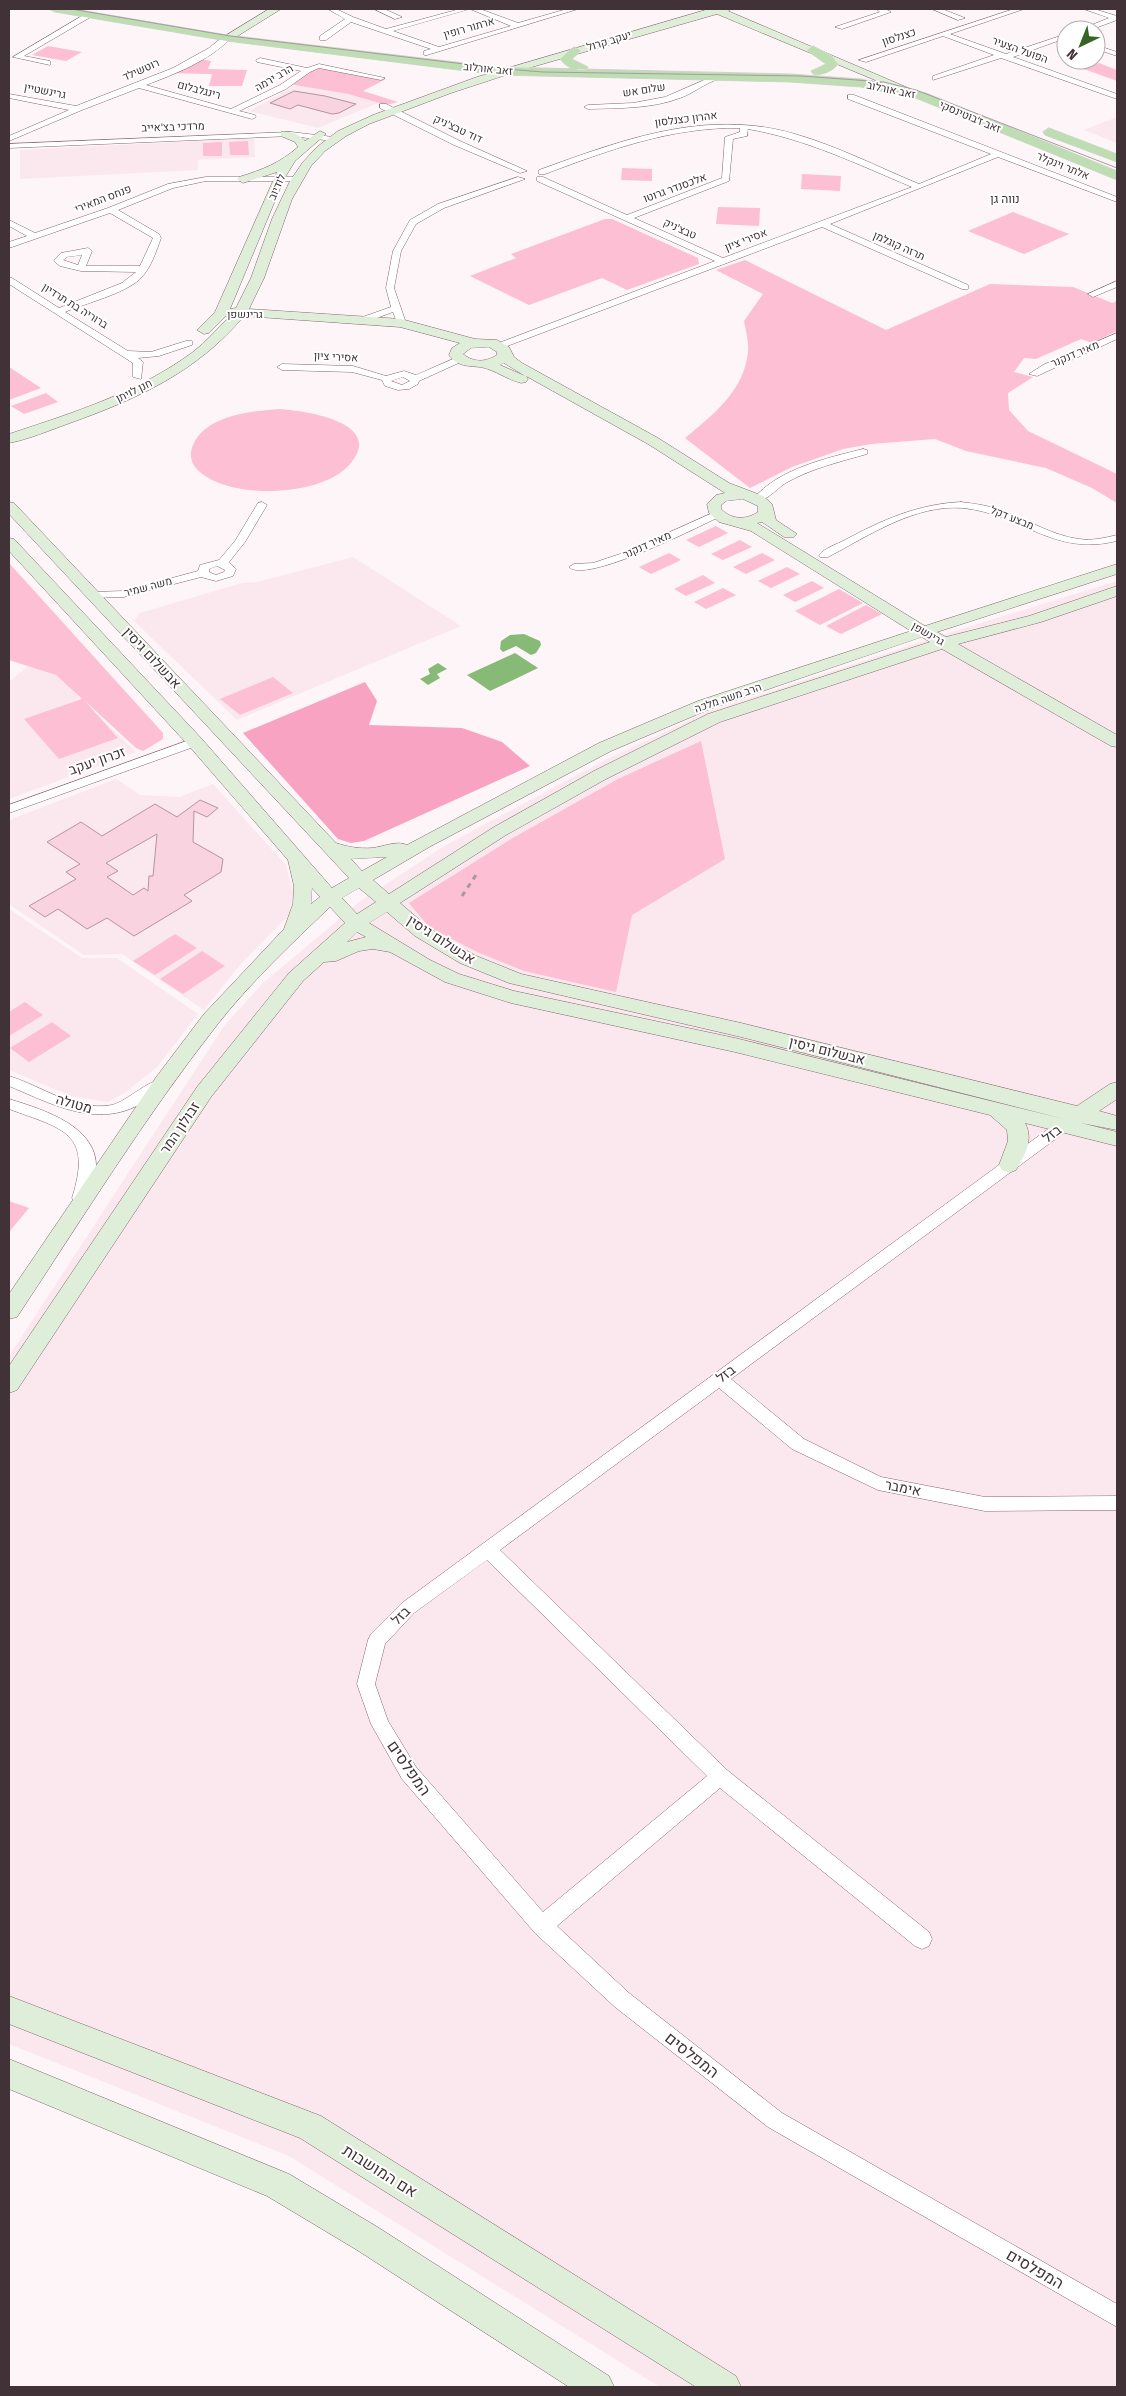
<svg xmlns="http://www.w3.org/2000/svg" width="1126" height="2396" viewBox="0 0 1126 2396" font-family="'Fira Sans Condensed',Heebo,sans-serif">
	<rect width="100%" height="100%" fill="#fdf5f7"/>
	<path fill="#fbe8ee" d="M296,85L348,94L378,103L318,128L249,111Z
		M1117,117V143L1084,130Z
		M254,138L255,157L198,160V170L20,179V150Z
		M353,557L461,626L237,720L134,621L140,613L242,583L257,582Z
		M1117,581V2387H660L289,2156L9,2044V1356L224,1026L262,984L363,899L446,845L607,759L707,712L939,636Z
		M28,666L56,675L136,752L9,799V682Z
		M116,779L140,795L179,797L213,784L286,865L293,894L289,915L240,965L204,1010L122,954L84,955L9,904V820Z
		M9,909L82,958H117L198,1014L157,1067L126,1092L108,1102L71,1096L9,1070Z"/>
	<path fill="#fcbfd4" d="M48,46L82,52L66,61L32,55Z
		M196,58L211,61L208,69L247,70L242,86H209L212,74L166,73Z
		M1099,63L1117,70V81L1084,69Z
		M327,66L386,79L363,91L398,102L386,105L348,94L289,84L307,70Z
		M248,141L249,155H230L229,142Z
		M222,142V156H203V143Z
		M622,168L652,169V181L621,180Z
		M802,174L841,176L840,191L801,189Z
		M718,207L760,208L759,226L716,224Z
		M1013,212L1069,234L1024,254L968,231Z
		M605,219H612L698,258L699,264L627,290L602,278L529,305L470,276L516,258L511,254Z
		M745,260L886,330L990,284L1073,287L1112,303L1117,301V331L1092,343L1081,339L1036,359L1024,358L1014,372L1033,377L1008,393L1009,410L1028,431L1117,474V503L1092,488L1046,468L966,451L935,439L871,444L843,449L792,467L750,488L685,438C713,415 744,391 748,352C749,343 746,331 744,321L763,294L716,270Z
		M9,367L41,388L9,400Z
		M46,393L58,402L24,414L11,406Z
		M280,409C305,411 386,422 350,464C322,498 223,501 195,467C190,460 190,452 193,445C206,415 252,411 280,409Z
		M716,526L728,533L699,547L686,540Z
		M740,540L752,547L723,560L711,554Z
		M669,553L681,560L651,574L639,567Z
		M762,553L775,560L746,574L733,567Z
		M9,563L163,733V739L143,751L136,748L85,701L118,738L59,759L24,719L82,699L56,675L9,660Z
		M787,567L800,574L771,588L758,581Z
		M703,575L715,583L686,596L674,589Z
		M812,581L824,588L795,602L783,595Z
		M723,588L736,595L706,609L694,602Z
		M839,589L863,603L820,625L795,611Z
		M866,605L882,614L841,634L826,626Z
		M273,677L293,693L240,715L220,699Z
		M701,741L725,859L632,915L616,992L524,971L477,952L429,927L409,903L511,839L618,779Z
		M175,934L197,948L155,975L133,961Z
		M202,951L225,966L183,994L160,979Z
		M25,1002L43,1015L9,1036V1012Z
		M52,1022L71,1036L29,1062L10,1048Z
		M9,1201L29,1208L9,1232Z"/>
	<path fill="#f8a3c1" d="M365,682L377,701L369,725L462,728L502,742L530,766L364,841L351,843L338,839L243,733Z"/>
	<path fill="#88ba77" d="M524,634L540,641L541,645L536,653L531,655L516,646L503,652L500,649L501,641L510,635Z
		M515,653L538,668L490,691L467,675Z
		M438,663L447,669L437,674L440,678L428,685L420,679L430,674L428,669Z"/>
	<path fill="#f9d3df" stroke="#b7939f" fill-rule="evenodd" d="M294,91L325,96L356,104L339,113L332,114L298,105L290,109L270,103Z
		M200,800L218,808L207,817L194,811L193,842L223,859L221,872L184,895L192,901L134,936L107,918L87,929L58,909L45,917L29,906L76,879L66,872L80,864L47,842L81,822L102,836L155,804L177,817ZM157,834L153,876H149L148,891L144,888L133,895L107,877L118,871L106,863Z"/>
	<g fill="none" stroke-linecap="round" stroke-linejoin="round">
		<defs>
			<path id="street" d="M328,9H336L353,17L386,29L460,9H480L518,23L567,9H578L427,55H424V51L431,49L351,22L326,40H320V36L345,19ZM470,9L511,26L439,47L393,31Z
				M374,9H384L402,17L395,19Z
				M876,9H885L891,12L842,29L835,27L880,12Z
				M932,9H942L965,18L958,20Z
				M1014,9H1024L950,34L1006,54L1066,34V38L1013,57L1117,94V99L1001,58L933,80V76L994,55L943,36L866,62L859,60Z
				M1084,9H1094L1117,16V20L1090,30H1079L1109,18Z
				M87,13L94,15L24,56L50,61V65L13,57Z
				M224,36L231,38C209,61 175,74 146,85L231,109L280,85L301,71L257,62L256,60L260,58L307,68L319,64L385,78L381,80L319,68L310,72L286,89L239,111L255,115L256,117L252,119L139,88L82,110L9,141V136L69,110L9,98V94L76,106L173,68L209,48Z
				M1096,45L1117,52V56L1096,49Z
				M716,75L720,77L719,79C705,83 694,93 680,98C651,109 619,108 588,109L584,107L588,105L633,103L665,97Z
				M848,95H854L1117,197V202L998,157L830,224L968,285V289H962L822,227L502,348H496V344L715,261L537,181V177H543L627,215L722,178L725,137L740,132V128C671,127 609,150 545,174H539V170C622,140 706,108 795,134C837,146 878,167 919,184L991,154L848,99ZM748,129C806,139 857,164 912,187L723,258L634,218L729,181L733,139L747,136Z
				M380,104H386L460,141L527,171L520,173L454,145L380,108Z
				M291,132L333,137L337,139L333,141L291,136L9,148V144Z
				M206,177H297L301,179L297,181H206L173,188L118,210L159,234L161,238C156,252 151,268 140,279C124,294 86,303 65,312L128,351L151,352L186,341H192V345L159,356L138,358L143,362L141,379L133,377V363L9,284V277L12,278L59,308L122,283L136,272L81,271L60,266L55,262L54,260L61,253L88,248L92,251L86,266H140L153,238L110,213L9,248V242L27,236L9,226V220L35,233L108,208L168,184ZM82,255L78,265L63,260L67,257Z
				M518,177L525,179L444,208L416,224L401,251L394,288L406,323L398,325L393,312L363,323H357V319L391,307L386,288L393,251L410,220L438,204Z
				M1117,281V287L1093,297L1088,294Z
				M1117,333V339L1037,376L1029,374L1043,365Z
				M460,356L465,359L463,361L419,381L418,384L409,389L398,390L385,386L382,380L352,372L282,370L277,367L282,364L353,366L386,376L404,371L416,375ZM403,377L410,381L402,385L391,381Z
				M863,449L867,450V454C839,462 809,469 784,484C776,490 764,503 754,501L753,499C778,469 827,458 863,449Z
				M262,502L267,505L245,542L229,562L236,569L233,576L216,581L201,577L124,597L92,598L86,595L92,592L124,591L198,571L200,565L219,560L235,541L258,503ZM217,566L225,570L224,572L216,575L209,572V569Z
				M961,502C977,504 991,506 1006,512C1030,521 1054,536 1079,539C1092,541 1104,538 1117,535V541C1053,557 1022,514 963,508C915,504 868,536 828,557H820L819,555C825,548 837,544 845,540C882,520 918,504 961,502Z
				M717,511L721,512V516C698,527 586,584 569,567L574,564L593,563L623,553Z
				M195,738L201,742L199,745L9,813V805Z
				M9,1076C42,1086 75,1112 112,1105C128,1101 152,1076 166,1080L168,1083C164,1090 154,1095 147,1100C101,1131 54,1105 9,1086Z
				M9,1099C59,1114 122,1137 85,1202H75L72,1198C93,1132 63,1129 9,1109Z
				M1064,1120L1069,1121L1071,1125L1069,1129L731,1379L804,1439L881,1477L985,1497L1117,1496V1510L985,1511L878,1490L792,1449L719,1388L500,1550L727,1770L929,1932L932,1939L929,1946L922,1949L915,1946L720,1788L557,1926L629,1993L782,2113L1117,2304V2327L768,2127L615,2007L535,1933L402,1779L371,1724L357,1684L368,1640L371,1634L402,1603L1059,1121ZM487,1560L707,1776L543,1912L416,1767L388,1721L375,1684L385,1644L414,1613Z"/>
			<path id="secondary" d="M269,9H281L231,40H223L222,38Z
				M709,9H731L728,11L927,96L922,99L918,98L717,14L518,71L451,93L369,124L346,136L325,151L311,166L292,199L264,278L249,309L401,319L475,339L497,340L509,347L514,357L522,363L658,438L729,483L763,496L772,504L776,520L797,534L794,537H784L762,522L757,523L925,626L1117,564V574L937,632L946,637L1029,616L1117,586V596L1041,622L958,644L1117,735V747L1111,746L942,649L720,722L606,779L506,835L400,903L429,928L474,955L521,974L741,1023L1077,1106L1110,1084L1117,1082V1099L1099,1111L1117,1116V1130L1081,1123L1117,1132V1146L1025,1123C1034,1140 1025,1155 1016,1170L1009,1173L1002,1170L999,1165L1008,1141L1007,1130L990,1115L735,1052L511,1003L445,982L390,952L373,949L359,951L336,961L324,962L303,981L211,1097L17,1390L9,1393V1366L197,1087L289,973L345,923L330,907C291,944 250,983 217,1025C144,1118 82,1219 17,1317L9,1319V1294L157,1076L204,1014L284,929L293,904L294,886L288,860L189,746L9,551V538L14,539L201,738L332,888L349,878L9,514V502L14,503L336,843C348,847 359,849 372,848C383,847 397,840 407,845L599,743L698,701L911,631L751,531L719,522L709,513L707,504L716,495L725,493L648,444L526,376L528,379L526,382L521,383C509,380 499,373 488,369C474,364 460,370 449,355L452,348L460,343L400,327L244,316C197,372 137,399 70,423C50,430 30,439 9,443V434C73,413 139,392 193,352C206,342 218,328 229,317L226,316L209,333L204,334L197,330L215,312L277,172L243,183L237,179L239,177C262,170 280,163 298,147L295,142L281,136V132C288,130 301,135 305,141L320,131L326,134L295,161L284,179L230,309L236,308L251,278L272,219L290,181L303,162L317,147L338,131L373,115L477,77ZM489,347L497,352V355C486,362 474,363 463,354L471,348ZM504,363L525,376L500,365ZM743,499L758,506V512C746,520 732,520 721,509V505L726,501ZM922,637L930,642L708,714L594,771L494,827L389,894L373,880L431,846L611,751L710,709ZM387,857L362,871L351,859ZM312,888L320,897L311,904ZM359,888L376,902L357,914L342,898ZM387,912L415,936L460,963L509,983L741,1037L1064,1119L735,1038L514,991L459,974L430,960L369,923ZM357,932L366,937L347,942Z
				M9,1996L321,2116L736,2376L741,2387H696L300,2138L9,2024Z
				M9,2059L289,2174L379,2228L609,2376L614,2387H569L357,2250L267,2196L9,2089Z"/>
			<path id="primary" d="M49,9H74L227,35L498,67L790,74L861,79L926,93L1117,171V180L918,99L861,87L790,82L498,75L227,41L55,12Z
				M813,46L832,56L838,64C833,71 822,76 813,74L811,71L826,64L809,52L807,50Z
				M575,47L581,51L572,59L588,67L586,70C576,72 566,67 560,59L571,49Z
				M1049,128L1117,154V162L1045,135L1043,132Z"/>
		</defs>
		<use href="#street" stroke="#85646f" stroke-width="1"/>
		<use href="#secondary" stroke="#85646f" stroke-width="1"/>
		<use href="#primary" stroke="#d5d2d3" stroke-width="1"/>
		<use href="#street" fill="#fff" fill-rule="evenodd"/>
		<use href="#secondary" fill="#deeed9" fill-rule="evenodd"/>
		<use href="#primary" fill="#beddb3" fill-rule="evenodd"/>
		<path stroke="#a79b9f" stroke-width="1" d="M71,9L230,36L506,69L543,72L801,76L884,82L916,90L1117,168"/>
		<path stroke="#a79b9f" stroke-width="3" stroke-dasharray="5 5" stroke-linecap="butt" d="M462,896L476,875"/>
	</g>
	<g text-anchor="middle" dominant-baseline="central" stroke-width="4" stroke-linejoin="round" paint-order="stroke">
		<g font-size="11" fill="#413237" stroke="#fff">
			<text transform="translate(469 28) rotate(-16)">ארתור רופין</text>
			<text transform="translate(899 37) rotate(-18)">כצנלסון</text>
			<text transform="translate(609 41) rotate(-17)">יעקב קרול</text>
			<text transform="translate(1020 50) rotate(20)">הפועל הצעיר</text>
			<text transform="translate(488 69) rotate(6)">זאב אורלוב</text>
			<text transform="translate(141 70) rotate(-24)">רוטשילד</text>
			<text transform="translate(274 78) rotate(-30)">הרב ירמה</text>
			<text transform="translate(199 90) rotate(15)">רינגלבלום</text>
			<text transform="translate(644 90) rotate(-9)">שלום אש</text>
			<text transform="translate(891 90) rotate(12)">זאב אורלוב</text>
			<text transform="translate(45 91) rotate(11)">גרינשטיין</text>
			<text transform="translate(970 117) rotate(23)">זאב ז'בוטינסקי</text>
			<text transform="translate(686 119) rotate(-7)">אהרון כצנלסון</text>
			<text transform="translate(173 127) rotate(-2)">מרדכי בצ'אייב</text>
			<text transform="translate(458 129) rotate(25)">דוד טבצ'ניק</text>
			<text transform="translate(1063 166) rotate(22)">אלתר וינקלר</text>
			<text transform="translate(277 187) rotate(-66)">לודיוב</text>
			<text transform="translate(675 188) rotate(-20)">אלכסנדר גרוטו</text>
			<text transform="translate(103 199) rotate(-21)">פנחס המאירי</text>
			<text transform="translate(680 229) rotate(24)">טבצ'ניק</text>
			<text transform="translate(746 240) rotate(-21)">אסירי ציון</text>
			<text transform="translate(899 246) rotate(24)">תרזה קוגלמן</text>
			<text transform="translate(75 306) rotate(32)">ברוריה בת תרדיון</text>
			<text x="245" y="314">גרינשפן</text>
			<text transform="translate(1075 354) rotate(-23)">מאיר דנקנר</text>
			<text transform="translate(336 357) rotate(3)">אסירי ציון</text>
			<text transform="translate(134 391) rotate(-26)">חנן לויתן</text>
			<text transform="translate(1012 518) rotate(22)">מבצע דקל</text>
			<text transform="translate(647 545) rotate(-24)">מאיר דנקנר</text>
			<text transform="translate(148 587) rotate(-15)">משה שמיר</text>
			<text transform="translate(928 634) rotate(30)">גרינשפן</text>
			<text transform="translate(728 698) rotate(-19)">הרב משה מלכה</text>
		</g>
		<g font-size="12" fill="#413237" stroke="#fff">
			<text x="1005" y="199">נווה גן</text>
		</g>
		<g font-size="14" fill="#413237" stroke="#fff">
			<text transform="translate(152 658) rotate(47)">אבשלום גיסין</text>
			<text transform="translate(97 761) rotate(-19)">זכרון יעקב</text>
			<text transform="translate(441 940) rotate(33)">אבשלום גיסין</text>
			<text transform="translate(827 1051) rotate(14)">אבשלום גיסין</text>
			<text transform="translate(74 1104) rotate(16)">מטולה</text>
			<text transform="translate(180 1128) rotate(-56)">זבולון המר</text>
			<text transform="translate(1052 1134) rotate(-36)">בזל</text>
			<text transform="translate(726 1374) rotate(-36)">בזל</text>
			<text transform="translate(903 1488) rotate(11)">אימבר</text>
			<text transform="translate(401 1616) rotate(-44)">בזל</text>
		</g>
		<g font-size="16" fill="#413237" stroke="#fff">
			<text transform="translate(409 1768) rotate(55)">המפלסים</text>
			<text transform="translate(692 2055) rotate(38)">המפלסים</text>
			<text transform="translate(380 2171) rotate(32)">אם המושבות</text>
			<text transform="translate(1035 2269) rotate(30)">המפלסים</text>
		</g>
	</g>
	<rect width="1126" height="2396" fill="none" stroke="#413237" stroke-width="20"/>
	<g transform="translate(1081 45) rotate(223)"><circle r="24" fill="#ffffff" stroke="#b3adaf"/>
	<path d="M0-4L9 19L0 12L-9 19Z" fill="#366424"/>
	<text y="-8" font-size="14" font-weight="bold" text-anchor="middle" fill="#413237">N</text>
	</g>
</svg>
